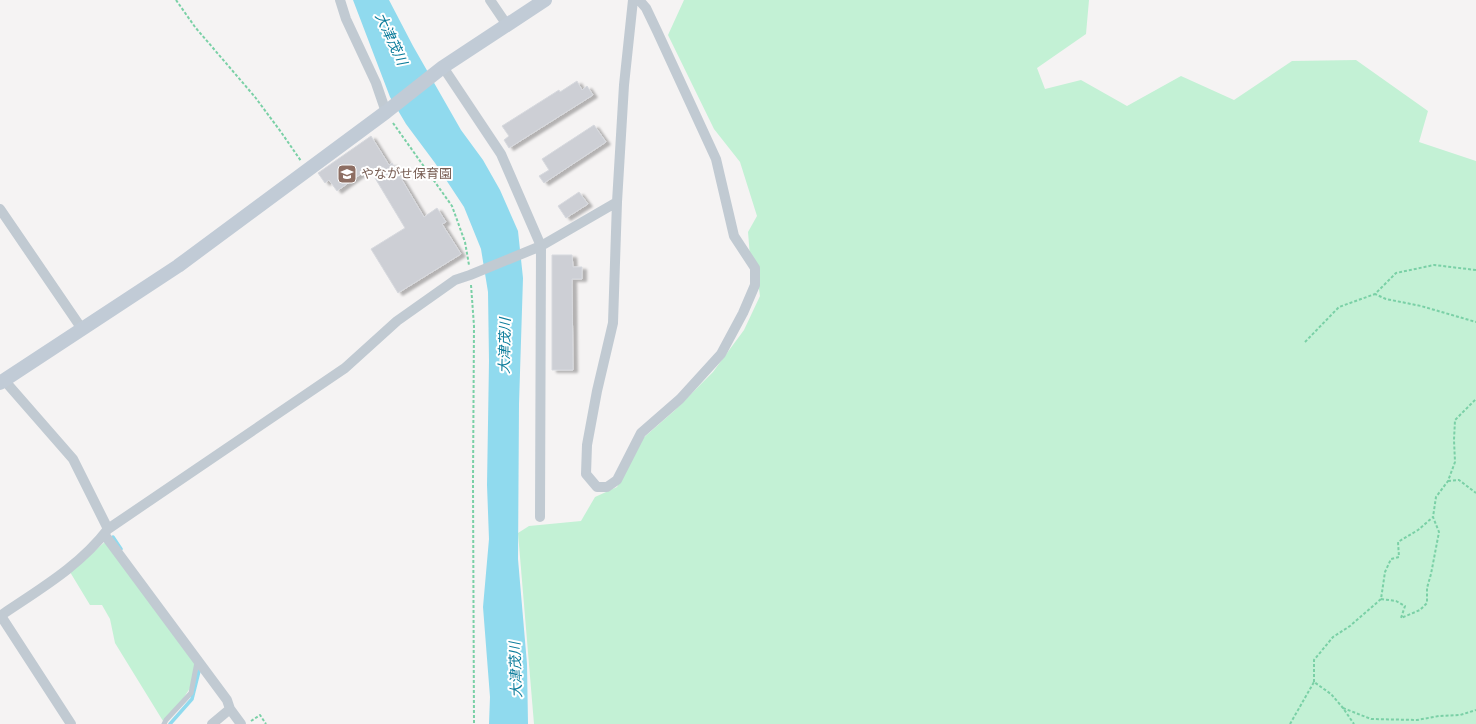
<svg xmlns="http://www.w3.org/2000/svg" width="1476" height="724" viewBox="0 0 1476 724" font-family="'Sofia Sans Condensed','Noto Sans JP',sans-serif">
	<defs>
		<filter id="shadow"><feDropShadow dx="4.5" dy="2.5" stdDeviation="1" flood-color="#0004"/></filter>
	</defs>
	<rect width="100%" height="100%" fill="#f5f3f3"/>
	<path fill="#c3f1d5" d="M684,0H1089L1086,34L1037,68L1045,89L1081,80L1127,106L1181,76L1234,100L1292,61L1356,60L1428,111L1419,142L1476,161V724H534L518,533L529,526L581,521L595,497L617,487L642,439L674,411L713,372L744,330L760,296L757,275L751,269L748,232L757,216L740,162L714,129L668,35Z
		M105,542L195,664L190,688L179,705L163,721L115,643L110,619L102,605H90L70,572Z"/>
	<path fill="#90daee" d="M353,0H389L413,46L461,130L483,160L500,190L518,231L523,278L519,404L518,559L527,664L528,724H489L490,697L483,607L489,539L487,485L489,361L488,292L481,249L464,207L435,163L406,124L390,97Z"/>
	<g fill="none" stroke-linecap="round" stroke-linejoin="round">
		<path stroke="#90daee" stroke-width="3.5" d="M113,537L121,549
			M170,724L192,699L200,667"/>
	</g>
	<path fill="#cdcfd5" stroke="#d7d9de" filter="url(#shadow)" d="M577,81L582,90L587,86L593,95L509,148L504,140L509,136L502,126L559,90L560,92Z
		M594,125L606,142L544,183L539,176L549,170L542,159Z
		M371,136L389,165L392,163L424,217L437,208L446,222L442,224L461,254L398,293L371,249L405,228L369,168L337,191L329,180L325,183L318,173Z
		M579,192L588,204L566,218L558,206Z
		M552,255H572L573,267H582V279H572L573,370H552Z"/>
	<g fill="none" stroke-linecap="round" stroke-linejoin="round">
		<path stroke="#7ad0a6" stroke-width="2" stroke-dasharray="3 2" stroke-linecap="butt" d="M176,0L195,27L255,97L281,132L301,161
			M393,123L452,206L465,242L469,265
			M1476,270L1434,265L1396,273L1375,294L1386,299L1421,306L1476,322
			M471,285L474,326L473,481L474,724
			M1305,342L1339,307L1375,294
			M1448,481L1459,480L1476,493
			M1381,599L1396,601L1405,606L1401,618L1420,610L1427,603V588L1431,574L1439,532L1433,517L1436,497L1448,481L1455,462L1454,440L1455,420L1476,399
			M1314,682V660L1333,637L1350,626L1381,599L1385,572L1391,559L1399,557L1398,542L1418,530L1433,517
			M1343,708L1371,719L1417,720L1439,716L1460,715L1476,710
			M251,721L260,715L266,724
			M1290,724L1314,682L1331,694L1343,708L1354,724"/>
		<path stroke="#c1cad2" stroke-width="5" d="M164,724L166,720L191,693L197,662"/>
		<path stroke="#c1cad2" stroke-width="10" d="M340,0L346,19L376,83L386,112
			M490,0L507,25
			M633,0L624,85L617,202L613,323L597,391L587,445L586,474L597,487H607L617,480L641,433L680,399L721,354L743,313L755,285V268L734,236L716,159L657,31L646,8L639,0
			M443,67L501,154L541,246L540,517
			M0,209L82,329
			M4,380L73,459L108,529
			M104,534L227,700L230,709L212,724
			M0,616C38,590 79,567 108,529L345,368L397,321L455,280L470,275L541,246L617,202
			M1,616L71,724
			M230,709L241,724"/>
		<path stroke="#c1cbd6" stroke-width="14" d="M0,383L178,266L386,112L443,67L545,0"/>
	</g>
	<defs>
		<symbol id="school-square" viewBox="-11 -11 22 22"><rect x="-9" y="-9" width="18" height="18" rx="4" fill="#8d6e63" stroke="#fff"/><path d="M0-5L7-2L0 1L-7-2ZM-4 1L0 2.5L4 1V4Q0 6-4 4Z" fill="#fff"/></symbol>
	</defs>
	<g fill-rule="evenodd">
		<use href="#school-square" x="336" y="163" width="22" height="22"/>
	</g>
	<g text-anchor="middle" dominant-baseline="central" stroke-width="4" stroke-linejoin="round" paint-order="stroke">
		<g font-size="13" fill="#785e54" stroke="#fff" text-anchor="start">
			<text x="361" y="174">やながせ保育園</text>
		</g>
		<g font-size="14" font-style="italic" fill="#0c7c9b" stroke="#fff">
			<text transform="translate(391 39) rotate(65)">大津茂川</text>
			<text transform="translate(505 346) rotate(-89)">大津茂川</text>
			<text transform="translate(516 670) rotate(-92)">大津茂川</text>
		</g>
	</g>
</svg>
